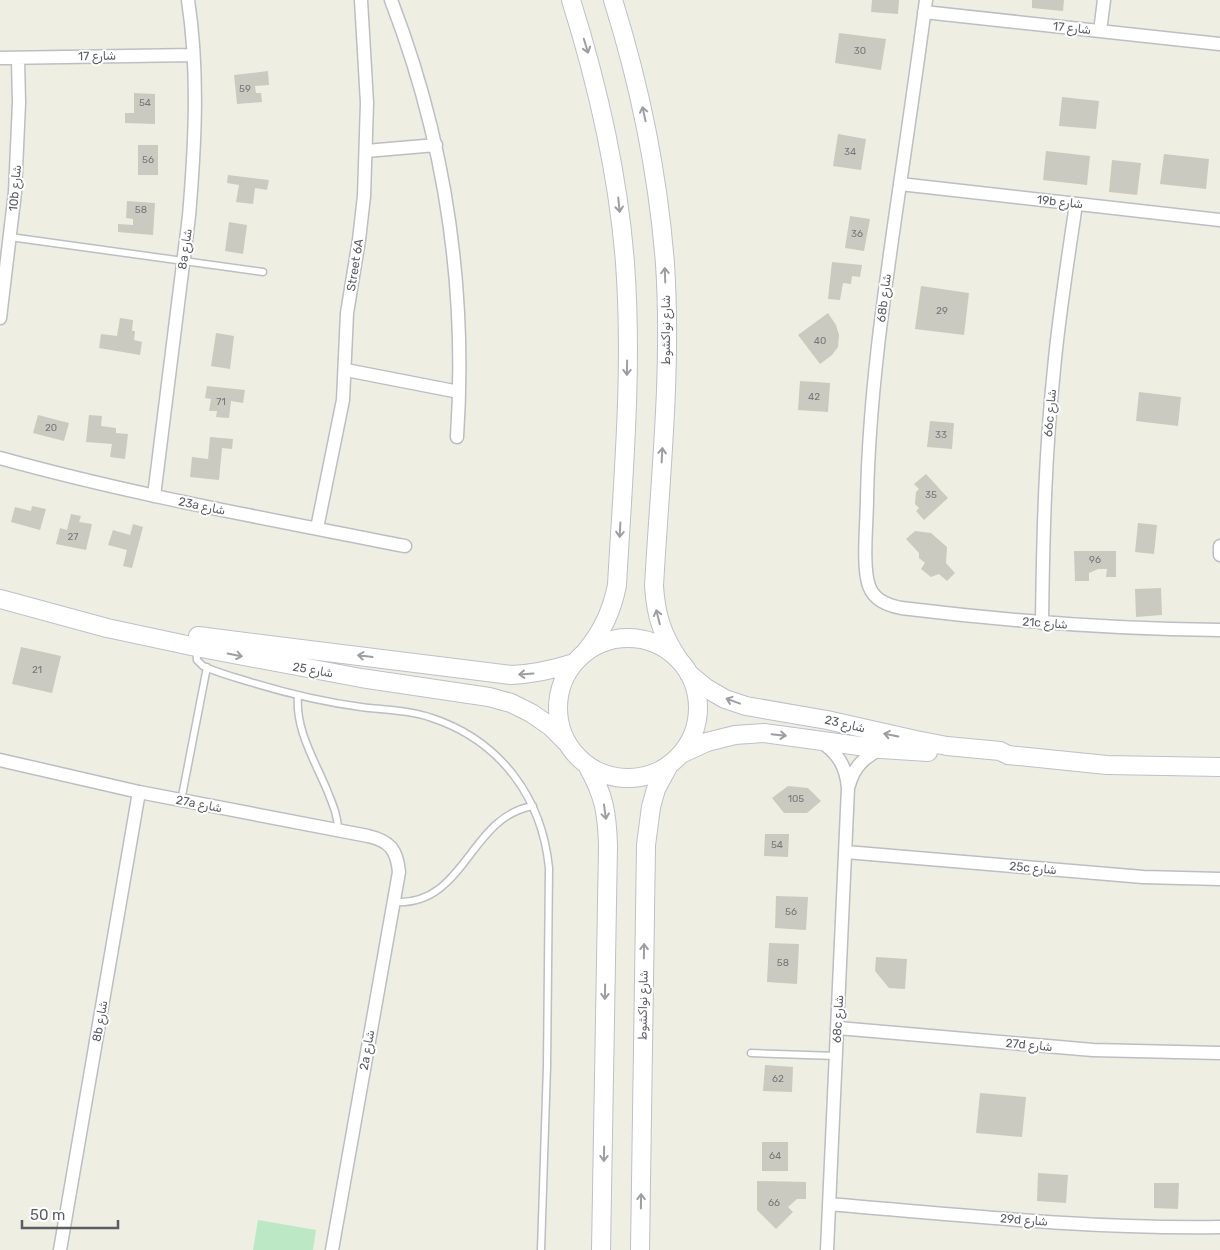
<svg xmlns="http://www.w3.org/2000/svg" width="1220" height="1250" viewBox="0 0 1220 1250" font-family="Rubik,'Noto Sans Arabic',sans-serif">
	<rect width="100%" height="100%" fill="#eeeee2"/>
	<path fill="#bce8c5" d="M258,1220L316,1230L313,1250H253Z"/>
	<path fill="#cbcac1" d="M872,0H899L898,14L871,12Z
		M1032,0H1064L1063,11L1032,8Z
		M839,33L886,39L881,70L835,63Z
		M268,71L269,85L255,86L256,93H261L262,102L237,104L234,75Z
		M134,93L155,94V124L125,123V113H134Z
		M1062,97L1099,101L1096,129L1059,126Z
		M838,134L866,139L861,170L833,166Z
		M138,145H158V175H138Z
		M1046,151L1090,156L1087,185L1043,180Z
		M1164,154L1209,159L1206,189L1160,184Z
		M1112,160L1141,163L1137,195L1109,192Z
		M228,175L269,180L267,190L255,188L253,204L236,202L239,185L227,183Z
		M127,201L155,203L153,235L118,232V224L133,225V219L126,218Z
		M850,216L870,219L864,251L845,248Z
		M229,222L247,225L243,254L225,251Z
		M832,262L862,265L860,277L852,276L851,284L843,283L840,300L828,299Z
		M921,286L969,293L964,335L915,329Z
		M828,313L836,325L839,335L838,347L832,355L820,364L798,335Z
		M120,318L133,320L132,331H135L134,340L142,342L140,355L99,348L101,334L117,336Z
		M216,333L234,336L230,369L211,366Z
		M800,381L830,383L828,412L798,410Z
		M207,386L245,390L243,403L231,401L229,418L216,417L217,411H209L211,399L205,398Z
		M1139,392L1181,397L1178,426L1136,421Z
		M38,415L69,423L64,441L33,433Z
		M89,415L102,416L101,426L116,428V433L128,434L125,459L110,457L112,444L86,442Z
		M930,421L954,423L952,449L927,447Z
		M210,437L233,439L232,449L222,448L219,480L190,477L192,457L208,459Z
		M926,474L948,498L924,520L916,511L919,508L915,504L916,492L919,489L914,484Z
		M32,506L46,509L40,530L11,522L15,507L31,511Z
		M71,514L81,516L79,522L92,524L86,550L56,544L60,528L67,530Z
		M1138,523L1157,525L1154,554L1135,552Z
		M133,524L143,527L132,568L123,566L127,550L108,545L113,530L130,535Z
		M915,531L931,533L947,547L946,563L955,573L947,581L939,574L931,577L921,569L925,563L919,558V553L906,539Z
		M1074,551H1116V577H1106L1107,569H1098L1089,573V581H1075Z
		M1161,588L1162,615L1136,617L1135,589Z
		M21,647L61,656L52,693L12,684Z
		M788,786L808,788L821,801L807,813H784L772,798Z
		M765,834H789L788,857L764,856Z
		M776,896L808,897L806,930L775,928Z
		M769,943L799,944L797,984L767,982Z
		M876,957L907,959L905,989L889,988L875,971Z
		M765,1065L793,1067L792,1092L763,1091Z
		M980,1093L1026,1097L1022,1137L976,1133Z
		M762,1142H788V1171H762Z
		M1038,1173L1068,1175L1066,1203L1037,1201Z
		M757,1181L806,1182V1199H797L788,1207L793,1212L776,1229L757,1210Z
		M1154,1183H1179L1178,1209L1154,1208Z"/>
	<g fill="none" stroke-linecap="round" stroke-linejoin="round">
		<defs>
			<path id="lane" d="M10,237L263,272
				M196,649L197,660L203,666C218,673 234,677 250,682C286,693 323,702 361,707C385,710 409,710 432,718C501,741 542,798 549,868L547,1066L541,1250
				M298,695C295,729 314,759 327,790C332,803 338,815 338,830
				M181,801L207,667
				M393,902C466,907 468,817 533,806
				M751,1053L836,1056"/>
			<path id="street" d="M391,0C445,140 467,287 457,437
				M926,0C918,61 909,122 900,184C885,288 869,393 867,499C867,521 862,567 869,586C874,600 887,605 901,608C1007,621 1113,629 1220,630
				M924,12L1220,44
				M1100,31L1104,0
				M0,58L193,55
				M366,151L436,145
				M900,184L1220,220
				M0,318L15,192L19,103L18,58
				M346,370L459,392
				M0,458C133,495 269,519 405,546
				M154,496L189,216C195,145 199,72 188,0
				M317,528L343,400L347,313L359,240L364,196L367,103L361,0
				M1220,546V555
				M1042,623C1043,539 1045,454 1054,369C1059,314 1068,259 1076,204
				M820,741C838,753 846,766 848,788L827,1250
				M0,760L139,792L368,836C390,841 397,850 399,872L332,1250
				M849,785C854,767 864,757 881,749
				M846,852L1143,877L1220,879
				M838,1028L1093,1050L1220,1053
				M829,1204C959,1215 1089,1229 1220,1227
				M60,1250L139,792"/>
			<path id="secondary" d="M571,0C598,86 618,173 625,263C633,370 623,478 617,585C612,611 603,631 586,651
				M613,0C640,86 658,174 665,264C672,371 660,479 654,586C656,616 662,635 679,660
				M0,599L107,628L196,647L361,678L489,697L511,703L531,713L550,726L566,742
				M198,636L511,675C533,674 552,670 574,663
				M558 708a70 70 0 1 1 140 0a70 70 0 1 1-140 0Z
				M689,674L706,688L725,699L746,706L827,720L916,740L947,746L1000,751L1008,755L1107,765L1220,767
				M681,754L707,742L735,735L764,733L881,749L928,752
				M588,767C604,795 607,813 608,845L601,1250
				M640,1250L646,845L651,807L656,789L669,765"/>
		</defs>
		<use href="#lane" stroke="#bcbec4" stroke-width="9"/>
		<use href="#street" stroke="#bcbec4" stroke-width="15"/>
		<use href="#secondary" stroke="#bec0c9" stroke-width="20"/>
		<use href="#lane" stroke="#fff" stroke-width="6"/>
		<use href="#street" stroke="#fff" stroke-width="12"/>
		<use href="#secondary" stroke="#fff" stroke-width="18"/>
	</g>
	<defs><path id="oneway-shaft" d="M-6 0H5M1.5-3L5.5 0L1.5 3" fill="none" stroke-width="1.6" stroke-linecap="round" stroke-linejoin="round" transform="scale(1.25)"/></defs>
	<g stroke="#9c9ea2">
		<use href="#oneway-shaft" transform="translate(586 46) rotate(73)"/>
		<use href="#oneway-shaft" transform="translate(644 114) rotate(-102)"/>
		<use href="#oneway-shaft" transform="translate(619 205) rotate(84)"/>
		<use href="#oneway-shaft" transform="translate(665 275) rotate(-92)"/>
		<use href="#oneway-shaft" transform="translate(627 368) rotate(91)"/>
		<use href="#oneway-shaft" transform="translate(662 455) rotate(-87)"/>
		<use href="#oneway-shaft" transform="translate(620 530) rotate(93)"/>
		<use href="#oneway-shaft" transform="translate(658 617) rotate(-104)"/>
		<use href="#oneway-shaft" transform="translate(235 655) rotate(11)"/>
		<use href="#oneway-shaft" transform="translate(365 656) rotate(-173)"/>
		<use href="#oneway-shaft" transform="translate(526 674) rotate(176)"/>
		<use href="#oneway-shaft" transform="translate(733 701) rotate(-160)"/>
		<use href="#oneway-shaft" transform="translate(779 735) rotate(6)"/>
		<use href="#oneway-shaft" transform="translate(891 735) rotate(-168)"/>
		<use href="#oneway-shaft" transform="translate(605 812) rotate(82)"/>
		<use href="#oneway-shaft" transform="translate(644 951) rotate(-89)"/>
		<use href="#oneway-shaft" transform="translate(605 992) rotate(91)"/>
		<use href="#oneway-shaft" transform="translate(604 1154) rotate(91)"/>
		<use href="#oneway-shaft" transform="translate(641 1201) rotate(-89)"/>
	</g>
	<g text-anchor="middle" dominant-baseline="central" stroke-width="4" stroke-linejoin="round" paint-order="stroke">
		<g font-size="10" fill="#76787b">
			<text x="860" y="51">30</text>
			<text x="245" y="89">59</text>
			<text x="145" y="103">54</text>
			<text x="850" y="152">34</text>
			<text x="148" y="160">56</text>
			<text x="141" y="210">58</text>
			<text x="857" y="234">36</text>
			<text x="942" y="311">29</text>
			<text x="820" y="341">40</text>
			<text x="814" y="397">42</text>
			<text x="221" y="402">71</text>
			<text x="51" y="428">20</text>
			<text x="941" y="435">33</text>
			<text x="931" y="495">35</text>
			<text x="73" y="537">27</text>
			<text x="1095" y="560">96</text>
			<text x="37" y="670">21</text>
			<text x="796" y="799">105</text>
			<text x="777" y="845">54</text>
			<text x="791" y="912">56</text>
			<text x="783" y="963">58</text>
			<text x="778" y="1079">62</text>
			<text x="775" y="1156">64</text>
			<text x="774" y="1203">66</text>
		</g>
		<g font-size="12" fill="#5a5d64" stroke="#fff">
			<text transform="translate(1072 28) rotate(6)">شارع 17</text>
			<text transform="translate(97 56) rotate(-1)">شارع 17</text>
			<text transform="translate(15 188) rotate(-85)">10b شارع</text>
			<text transform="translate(1060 202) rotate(6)">19b شارع</text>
			<text transform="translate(185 249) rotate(-82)">8a شارع</text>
			<text transform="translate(355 265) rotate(-81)">Street 6A</text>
			<text transform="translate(884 298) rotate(-83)">68b شارع</text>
			<text transform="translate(666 330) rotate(-90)">شارع نواكشوط</text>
			<text transform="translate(1050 413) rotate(-85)">66c شارع</text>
			<text transform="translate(202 506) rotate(12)">23a شارع</text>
			<text transform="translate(1045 623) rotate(4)">21c شارع</text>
			<text transform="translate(313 670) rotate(10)">شارع 25</text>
			<text transform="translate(845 724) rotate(13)">شارع 23</text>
			<text transform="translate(199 804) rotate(11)">27a شارع</text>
			<text transform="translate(1033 868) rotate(5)">25c شارع</text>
			<text transform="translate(643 1005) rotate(-89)">شارع نواكشوط</text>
			<text transform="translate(838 1019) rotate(-87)">68c شارع</text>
			<text transform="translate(100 1021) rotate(-80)">8b شارع</text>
			<text transform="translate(1029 1045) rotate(5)">27d شارع</text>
			<text transform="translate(367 1050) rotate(-80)">2a شارع</text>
			<text transform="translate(1024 1220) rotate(4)">29d شارع</text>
		</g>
	</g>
	<path d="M22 1220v8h96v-8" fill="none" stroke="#5a5d64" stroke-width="2.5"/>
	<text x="30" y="1220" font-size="15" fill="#5a5d64" stroke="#ffffff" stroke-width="4" paint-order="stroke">50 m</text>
</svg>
